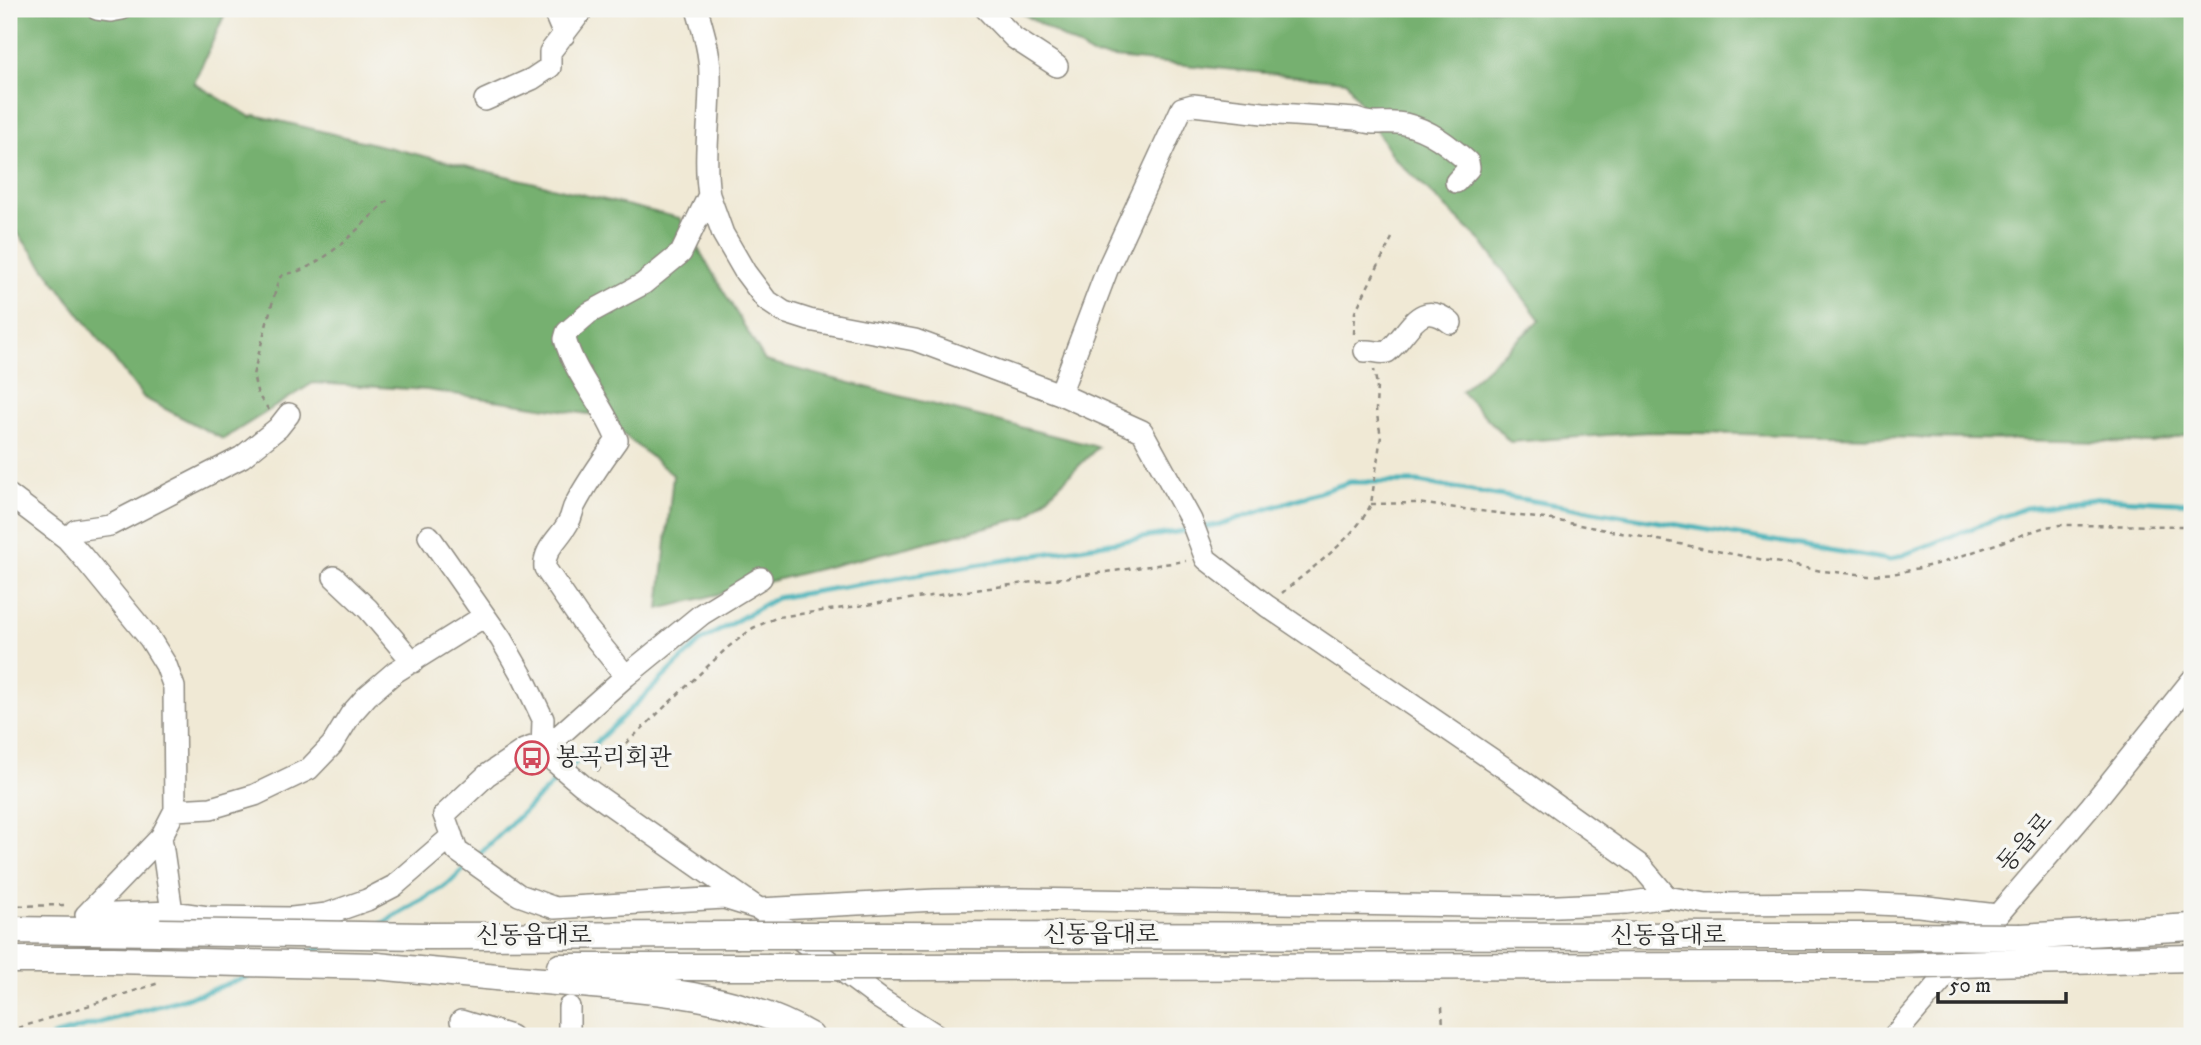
<svg xmlns="http://www.w3.org/2000/svg" width="2201" height="1045" viewBox="0 0 2201 1045" font-family="'IM FELL DW Pica','Noto Serif KR',serif">
	<rect width="100%" height="100%" fill="#f6f6f2"/>
	<filter id="ink" filterUnits="userSpaceOnUse"><feTurbulence type="fractalNoise" baseFrequency=".0143" numOctaves="2"/><feDisplacementMap in="SourceGraphic" scale="14" xChannelSelector="R" yChannelSelector="G"/><feConvolveMatrix kernelMatrix="1 2 1 2 8 2 1 2 1" color-interpolation-filters="sRGB"/></filter>
	<filter id="wash" filterUnits="userSpaceOnUse"><feTurbulence type="fractalNoise" baseFrequency=".00686" numOctaves="4" result="noise"/><feDisplacementMap in="SourceGraphic" scale="28" xChannelSelector="R" yChannelSelector="G"/><feGaussianBlur stdDeviation="1.57" result="paint"/><feColorMatrix in="noise" values="0 0 0 0 0 0 0 0 0 0 0 0 0 0 0 0 0 1.4 0 .05"/><feComposite in="paint" operator="in"/></filter>
	<g filter="url(#wash)">
		<rect width="100%" height="100%" fill="#f0e9d5"/>
		<path fill="#76b070" stroke="#506e4e" stroke-width="2" d="M9,9H227L194,83L251,117L255,115L680,218L765,361L1098,447L1027,517L659,609L673,475L601,416L427,390L313,383L223,439L144,398L9,222Z
			M1015,9H2192V434L2152,443L1649,432L1510,442L1461,391L1540,320L1481,241L1393,157L1346,81L1094,56Z"/>
		<g fill="none" stroke-linecap="round" stroke-linejoin="round">
			<path stroke="#40b0b7" stroke-width="5" d="M1199,528L1217,525L1350,482H1418L1890,560L2025,508L2101,498L2192,503
				M571,767L701,641L776,598L1189,530
				M474,859L563,774
				M380,925L447,885L467,866
				M305,954L325,946
				M53,1036L203,993L254,974"/>
		</g>
	</g>
	<g filter="url(#ink)">
		<g fill="none" stroke-linecap="round" stroke-linejoin="round">
			<defs>
				<path id="minor" d="M97,9L111,11L122,9
					M553,9L564,35
					M697,9C703,30 710,52 710,74C711,115 703,154 709,195
					M986,9L1014,38L1057,66
					M485,100L532,79L550,67V52L583,9
					M1365,351C1373,350 1380,354 1387,352C1410,334 1418,296 1451,323
					M1060,394L1107,270L1182,108L1193,105L1263,113L1356,119C1375,127 1386,120 1405,124C1430,130 1449,145 1468,162L1469,168L1456,182
					M9,495L67,539L82,556L150,639L166,665L174,687L175,810L161,837L86,915
					M429,536L501,639L524,679L543,719L542,751
					M67,539L76,530L110,525L242,457L278,428L289,414
					M334,577L368,609L413,662
					M626,676L582,622L545,568C543,548 561,538 569,521C572,516 572,510 575,505C587,482 602,461 617,440C604,405 575,376 565,339L567,332L589,313L643,284L681,253L709,195L723,234L745,272L766,300L784,312L809,320L915,340L1060,394L1142,431L1191,520L1206,559L1267,606L1503,767L1641,866L1667,897L1626,903L1536,907L1021,899L936,900L759,909L724,898L555,908L519,895L457,851L444,815L487,775L524,750L532,747L542,751L582,785L759,909L880,999L938,1036
					M542,751L626,676L702,614L761,578
					M175,810L211,808L255,795L309,769L332,745L351,714L367,696L395,672L483,617
					M161,837L172,912
					M1667,897L1706,904L1857,903L1919,906L1997,915
					M86,915L172,912L208,917L292,918L327,914L367,900L394,886L452,836
					M569,1007V1036
					M461,1021L511,1036
					M1894,1036L2091,806L2192,680"/>
				<path id="major" d="M9,930L160,932
					M881,935L1893,936
					M426,936L736,935
					M2021,937L2192,927
					M9,960H113
					M2026,962L2192,958
					M377,966C440,972 504,978 568,983C650,990 737,993 810,1036
					M560,967H767
					M900,967L1891,966"/>
			</defs>
			<use href="#minor" stroke="#8e8a80" stroke-width="24"/>
			<use href="#major" stroke="#8e8a80" stroke-width="29"/>
			<path stroke="#8e8a80" stroke-width="2.5" stroke-dasharray="5 5" stroke-linecap="butt" d="M1354,334L1355,312L1392,238
				M269,410L258,395L253,375L279,278L284,274C320,272 362,224 388,200
				M1371,504L1416,503L1553,520L1822,571L1869,575L1897,573L1941,563L2045,527L2060,525L2192,526
				M1282,593C1311,568 1355,539 1371,504L1381,436L1376,410L1377,385L1374,370
				M597,771L727,648L753,628L778,617L1186,561
				M9,906L68,905
				M1442,1007L1443,1029
				M9,1031L159,983
				M1347,1035L1418,1028L1534,1036"/>
			<use href="#minor" stroke="#fff" stroke-width="21"/>
			<use href="#major" stroke="#fff" stroke-width="26"/>
			<defs>
				<path id="major-bridge" d="M160,932L426,936
					M736,935H881
					M1893,936L2021,937
					M113,960L377,966
					M1891,966L2026,962
					M767,967H900"/>
			</defs>
			<use href="#major-bridge" stroke="#8e8a80" stroke-width="29" stroke-linecap="butt"/>
			<use href="#major-bridge" stroke="#fff" stroke-width="26"/>
		</g>
	</g>
	<defs>
		<symbol id="bus-ring" viewBox="-11 -11 22 22"><circle r="9.5" fill="#f6f6f2" stroke="#d1495b" stroke-width="1.5"/><path d="M-5-6H5V4H4V6H2V4H-2V6H-4V4H-5ZM-3.5-4V0h7V-4ZM-3.5 1.2v1.5H-2V1.2ZM2 1.2v1.5H3.5V1.2Z" fill="#d1495b"/></symbol>
	</defs>
	<g fill-rule="evenodd">
		<use href="#bus-ring" x="513" y="739" width="38" height="38"/>
	</g>
	<g text-anchor="middle" dominant-baseline="central" stroke-width="7" stroke-linejoin="round" paint-order="stroke">
		<g font-size="24" fill="#2b2b2b" stroke="#f6f6f2" text-anchor="start">
			<text x="556" y="758">봉곡리회관</text>
		</g>
		<g font-size="24" fill="#2b2b2b" stroke="#f6f6f2">
			<text transform="translate(2025 843) rotate(-49)">동읍로</text>
			<text x="1101" y="935">신동읍대로</text>
			<text x="534" y="936">신동읍대로</text>
			<text x="1668" y="936">신동읍대로</text>
		</g>
	</g>
	<rect width="2201" height="1045" fill="none" stroke="#f6f6f2" stroke-width="35"/>
	<path d="M1938 992v10h128v-10" fill="none" stroke="#2b2b2b" stroke-width="3.5"/>
	<text x="1949" y="992" font-size="21" fill="#2b2b2b" stroke="#f6f6f2" stroke-width="5" paint-order="stroke">50 m</text>
</svg>
